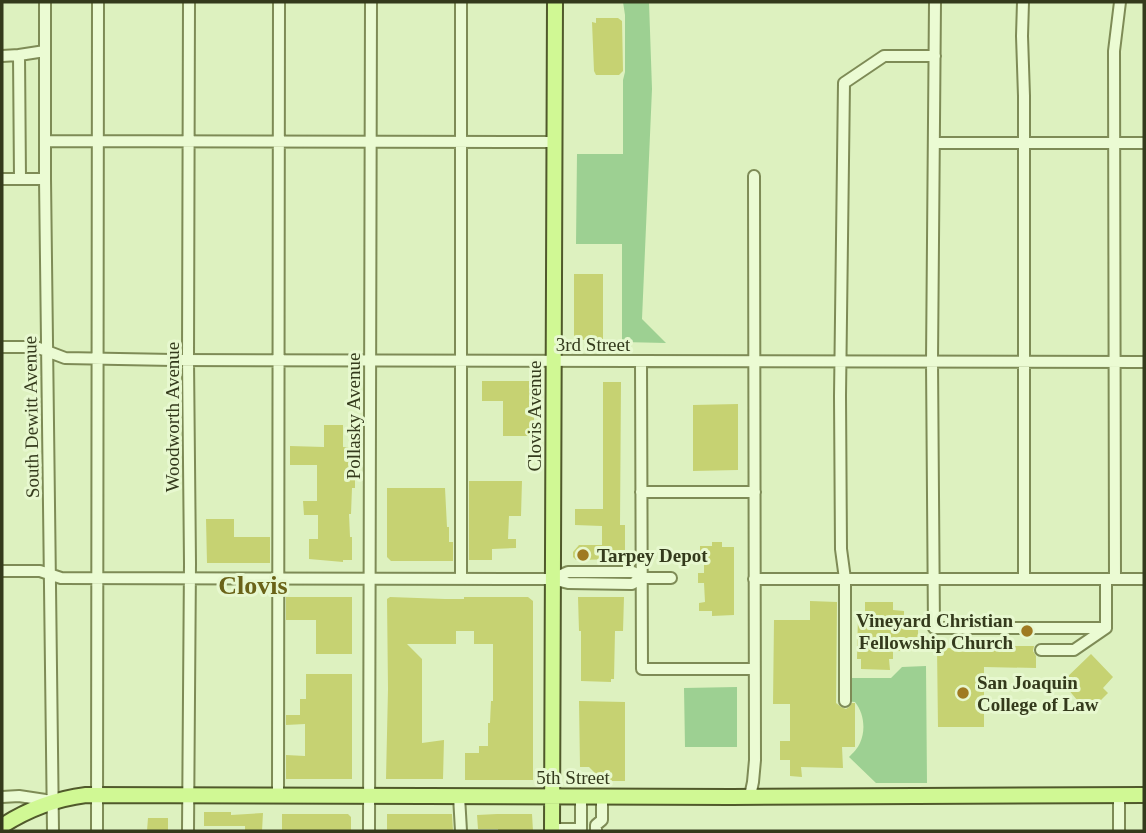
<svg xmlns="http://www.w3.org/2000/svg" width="1146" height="833" viewBox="0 0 1146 833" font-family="Georgia,serif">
	<rect width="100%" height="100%" fill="#ddf1bf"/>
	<path fill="#9dd092" d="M623,2H649L652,89L642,319L666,343L622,342V244H576L577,154H623V80L625,72V15Z
		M926,666L927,783H876L849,757C853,753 858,748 860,743C866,730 864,713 855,702L845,701V678H891L902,667Z
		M737,687V747H685L684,688Z"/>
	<path fill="#c6d272" d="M596,18H618L622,21L623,71L619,75H596L594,71L592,22L596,23Z
		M574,274H603V340H574Z
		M482,381H534V436H503V401H482Z
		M603,382H621L620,525H625V559L576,560L573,557V552L579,545H602V526L575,525V509H603Z
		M738,404V470L693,471V405Z
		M324,425H343V447L355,448V488H352L351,514H349L350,537H352V560H343V562L309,559V539H318V515H304L303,501H317V465H290V446L324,447Z
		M469,481H522L521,516H509L508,539H516V548L492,549V560H469Z
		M387,488H445L447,527H449V542H453V561H391L387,557Z
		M206,519H234V537H270V563H207Z
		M712,542H722V547H734V615L712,616V611H699V603L705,602L704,583H698V573H704V555H700V546H712Z
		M286,597H352V654H316V620H286Z
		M390,597L445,599H464V597H528L533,601V780H465V753H479V746H488V723H490L491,701H493V644H474V631H456V644H407L422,659V743L444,740L443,779H386L388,689L387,599Z
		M578,597H624L623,631H615L614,679H611V682L581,681V631H579Z
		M810,601L837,602L836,703L841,707L846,709L849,707L852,703H855V747H842L843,768L801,767L802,777L790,776V760H780V741H790V704H773L774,620H810Z
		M865,602H893V610L904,611V628H918V651H893V659H889L890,670L861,669V659H857L858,614H865Z
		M990,646H1034L1033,651L1036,656V668L984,667V727H938L937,648H990Z
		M1091,654L1113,677L1103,688L1108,693L1088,713L1062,682Z
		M306,674H352V779H286V755L305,756V724L286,725V715H300V699H306Z
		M579,701L625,702V781H594V772L589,767H580Z
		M204,812H231V815L263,813L262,831H245V826H204Z
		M282,814H348L351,817V831H282Z
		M387,814H452L453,831H387Z
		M497,814H532L533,831H498V829H478L477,815Z
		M148,818H168V831H147Z"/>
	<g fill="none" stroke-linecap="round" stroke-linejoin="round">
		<defs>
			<path id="minor" d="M45,2V179L53,831
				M935,2L932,361L934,628H1106V579
				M1023,2L1022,36L1024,96V579
				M45,51L19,55L20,179H45
				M2,56L19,55
				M45,141L555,142
				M934,143H1144
				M2,179H20
				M2,347H36L65,358L173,360L1144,362
				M641,361L642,669H754
				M641,492H755
				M2,571H40L61,578L552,579L568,583L632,584L642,578H671
				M461,579V2
				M552,579L568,572H633L642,578
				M754,579H1144
				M1115,579L1114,51L1120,2
				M1041,650H1074L1106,628
				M845,701V579L841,549L840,396L844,83L884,56H935
				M278,796L279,2
				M459,796L461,831
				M750,796L753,782L755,760L754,176
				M2,797L19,796L52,801
				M552,829H581V796
				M97,831L98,2
				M188,831L190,563L188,360L189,2
				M369,831L371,2
				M596,831V825L602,820V796
				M1119,831V795"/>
			<path id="major" d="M2,826C28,809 55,799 86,795L732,797L1144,795
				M552,831L555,2"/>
		</defs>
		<use href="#minor" stroke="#7e8b56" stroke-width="14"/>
		<use href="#major" stroke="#50592b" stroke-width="18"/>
		<use href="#minor" stroke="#ebfbd3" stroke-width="10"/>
		<use href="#major" stroke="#d0f894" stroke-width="14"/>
	</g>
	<g fill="#9f7a21" stroke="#e7f8cf" stroke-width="2.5">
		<circle cx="583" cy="555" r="7"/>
		<circle cx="1027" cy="631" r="7"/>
		<circle cx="963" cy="693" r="7"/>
	</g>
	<g text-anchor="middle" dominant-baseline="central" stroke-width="6" stroke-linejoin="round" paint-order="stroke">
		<g font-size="19" fill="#343a1c" stroke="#e7f8cf">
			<text x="593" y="344">3rd Street</text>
			<text transform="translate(353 416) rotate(-90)">Pollasky Avenue</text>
			<text transform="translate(534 416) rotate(-90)">Clovis Avenue</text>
			<text transform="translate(31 417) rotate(-91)">South Dewitt Avenue</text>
			<text transform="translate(172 417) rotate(-90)">Woodworth Avenue</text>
			<text x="573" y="777">5th Street</text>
		</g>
		<g font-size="19" font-weight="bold" fill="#343a1c" stroke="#e7f8cf" text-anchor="start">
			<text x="597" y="555">Tarpey Depot</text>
			<text x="1013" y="620" text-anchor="end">Vineyard Christian<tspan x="1013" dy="22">Fellowship Church</tspan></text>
			<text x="977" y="682">San Joaquin<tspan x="977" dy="22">College of Law</tspan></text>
		</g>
		<g font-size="26" font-weight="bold" fill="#6a6318" stroke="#e7f8cf">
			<text x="253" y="585">Clovis</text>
		</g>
	</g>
	<rect width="1146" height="833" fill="none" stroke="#343a1c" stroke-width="7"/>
</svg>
